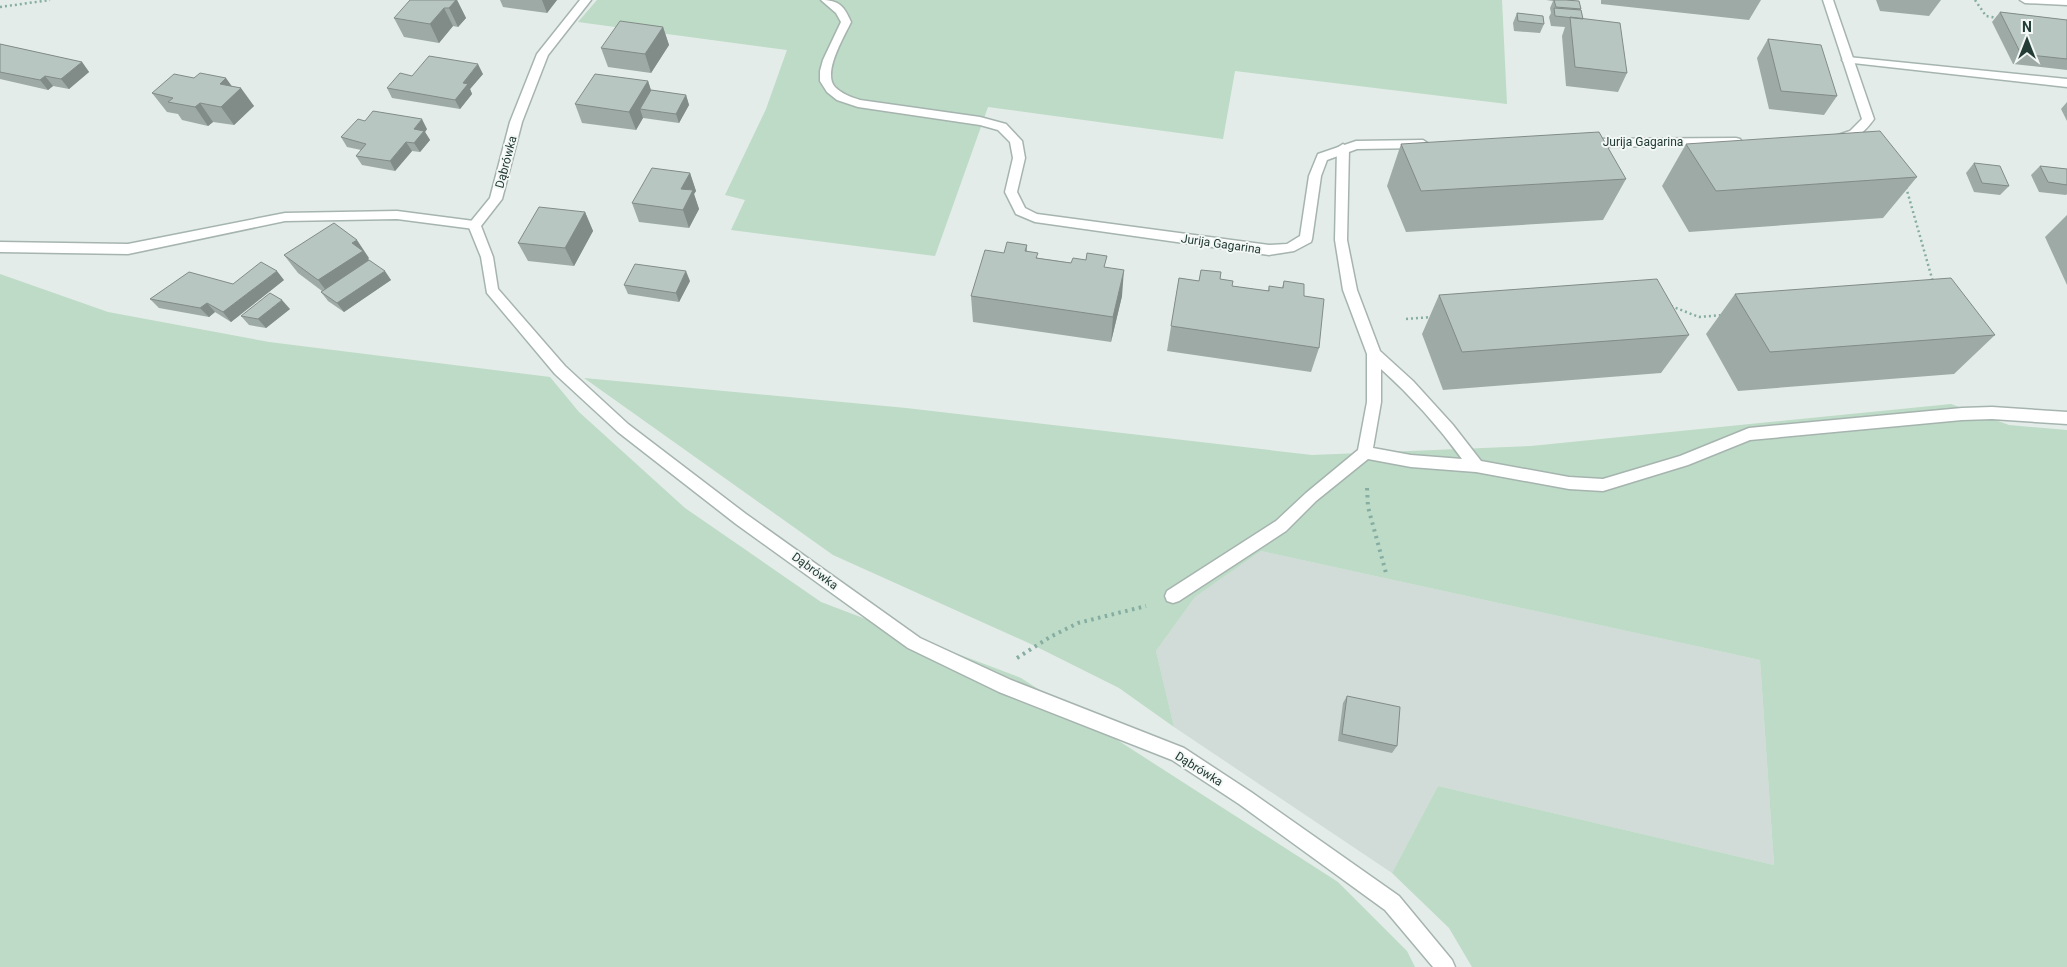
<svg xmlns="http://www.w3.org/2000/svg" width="2067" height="967" viewBox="0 0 2067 967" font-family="Roboto,sans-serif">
	<rect width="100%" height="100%" fill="#e3ece8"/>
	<path fill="#d1dbd7" d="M1261,551L1760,660L1774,865L1438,786L1392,873L1174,727L1156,651L1195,597Z"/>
	<path fill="#bddbc6" d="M597,0H1502L1507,104L1235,71L1223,139L988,107L935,256L731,230L745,200L725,195L766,109L787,50L578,22Z
		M0,274L108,312L269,342L550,377L579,412L685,508L821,602L1021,678L1338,882L1407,951L1415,967H0Z
		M584,378L906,408L1312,455L1531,446L1951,404L2009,425L2067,430V967H1472L1449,928L1392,873L1438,786L1774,865L1760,660L1261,551L1195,597L1156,651L1174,727L1119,688L1033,645L833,555Z"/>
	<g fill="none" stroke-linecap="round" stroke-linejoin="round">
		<defs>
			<path id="service" d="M2020,0H2067V5L2025,3Z
				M1848,57L2067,79V87L1844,62L1842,60Z
				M1343,144L1349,148L1347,240L1357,290L1380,351L1413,381L1453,425L1481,461L1569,477L1603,479L1680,456L1749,428L1962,408L1992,407L2067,412V424L1992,419L1962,420L1750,440L1688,465L1603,491L1569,489L1476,472L1411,467L1368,459L1316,501L1286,531L1179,601L1173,603L1167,601L1165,596L1167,591L1276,521L1306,493L1358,450L1367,402V354L1343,290L1335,240L1337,148ZM1381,369C1411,396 1438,426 1462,459L1411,455L1373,448L1381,402Z
				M397,211L474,221L478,222L480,225L478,228L474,229L397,219L285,221L128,254L0,252V242L128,244L285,213Z"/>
			<path id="minor" d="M580,0H591L548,55L522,122L502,199L481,226L493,257L498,289L565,366L628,424L746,514L920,638L1011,680L1184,748L1251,792L1399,896L1452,960L1455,967H1433L1385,910L1239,804L1172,760L999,692L908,648L736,524L618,432L555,374L487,293L481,257L468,225L490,198L510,122L537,54Z
				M821,0C839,0 844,6 851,22C844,37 822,73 835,87C842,94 851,97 860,100L980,117L1006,124L1022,141L1025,158L1017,192L1025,208L1037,214L1269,245L1287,244L1300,236L1309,176L1318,154L1356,141L1423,140L1429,144L1423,148L1357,149L1327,160L1321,176L1312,239L1311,242L1294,251L1269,255L1035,222L1016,214L1005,192L1013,158L1010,142L998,130L980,125L858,107L837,100L827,92L820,81V71L823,60L841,22L836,13Z
				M1823,0H1833L1874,119C1865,132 1849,147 1832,143L1830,140L1832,137L1850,131L1862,119Z
				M1736,138L1740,139L1742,142L1740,145L1586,147L1580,143L1586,139Z"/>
		</defs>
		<use href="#service" stroke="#a6b4af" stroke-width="3"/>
		<use href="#minor" stroke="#a6b4af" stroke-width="3"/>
		<path stroke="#85ada2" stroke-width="2.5" stroke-dasharray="2 3" stroke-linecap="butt" d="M1975,0L1986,16L1998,18
			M0,7L50,0
			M1906,187L1933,282
			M1671,306L1699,317L1723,315
			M1406,319L1432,317"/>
		<path stroke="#85ada2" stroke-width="4" stroke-dasharray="2.5 4.5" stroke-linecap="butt" d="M1367,488L1368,507L1386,573
			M1017,658L1050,637L1078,623L1146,606"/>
		<use href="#service" fill="#fff" fill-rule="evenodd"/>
		<use href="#minor" fill="#fff" fill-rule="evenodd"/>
	</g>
	<path fill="#9eaaa6" d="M457,0L466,18L458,27L453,26L439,43L404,37L394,18Z
		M500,0H557L547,13L503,7Z
		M1546,0H1572L1581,9V10L1583,19L1627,73L1618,92L1566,86L1562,36L1565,27L1551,26L1549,17L1551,13L1550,8L1553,1Z
		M1601,0H1761L1749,20L1601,4Z
		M1876,0H1941L1929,16L1880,11Z
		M2000,12L2067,20V70L2013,64L1992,22Z
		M1517,13L1544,24L1540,33L1514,31L1513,23Z
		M663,27L669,45L651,73L608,67L601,48Z
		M1768,39L1837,96L1824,115L1769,109L1757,58Z
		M0,44L82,62L89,72L69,89L53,86L48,90L0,79Z
		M483,74L470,89L472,94L460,109L392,98L387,88L412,76Z
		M648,81L651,90L686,95L689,105L679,123L643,118L636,130L582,123L575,104Z
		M232,86L254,106L234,125L213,122L208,126L182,120L178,114L167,112L152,93Z
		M2067,102V121L2061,109Z
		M365,121L427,129L425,132L430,140L420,152L412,151L395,171L362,165L356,156L361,150L347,147L341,137Z
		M1401,144L1626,179L1603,220L1406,232L1387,186Z
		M1686,144L1917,177L1883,218L1689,232L1662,186Z
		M1974,163L2009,186L2000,195L1974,192L1966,173Z
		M2040,166L2067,169V194L2066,195L2039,192L2031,175Z
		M690,173L696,191L694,194L699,209L689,228L639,222L632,203Z
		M585,212L593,231L574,266L528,261L518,243Z
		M2067,215V285L2045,237Z
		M1027,245V251L1038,258L1106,268L1122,296L1111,342L973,322L971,296L1004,253Z
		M284,255L369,258L368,259L369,260L391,280L344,312L328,301L321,292L322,291L298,273Z
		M1179,278L1199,281L1220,279L1232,286L1268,291L1269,286L1282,288L1284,281L1304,296L1319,348L1311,372L1167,351Z
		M284,280L231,322L215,312L209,317L159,308L150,299L233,284Z
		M690,281L679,302L628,294L624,285Z
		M1735,294L1995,335L1954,374L1738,391L1706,334Z
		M1439,295L1689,335L1661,373L1443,390L1422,334Z
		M290,309L266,328L249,325L241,316Z
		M1347,696L1397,746L1392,753L1338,741L1343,703Z"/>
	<path fill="#818b87" d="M456,0H457L466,18L458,27L449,8Z
		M542,0H557L547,13Z
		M444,8L453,26L439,43L430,24Z
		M663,27L669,45L651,73L645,54Z
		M82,62L89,72L69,89L61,79Z
		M478,64L483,74L470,89L472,94L460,109L455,100L463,83Z
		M45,76L53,86L48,90L40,80Z
		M226,78L236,92L241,88L254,106L234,125L221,107L220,84Z
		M648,81L654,100L640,109L643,118L636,130L629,112Z
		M686,95L689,105L679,123L676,114Z
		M200,103L213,122L208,126L195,107Z
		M422,119L427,129L425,132L430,140L420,152L414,143V129Z
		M406,142L412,151L395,171L390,161Z
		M690,173L696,191L694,194L699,209L689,228L683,210L681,189Z
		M585,212L593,231L574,266L565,248Z
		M357,240L369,258L368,259L375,269L332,298L318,280L352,243Z
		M1124,270L1122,296L1111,342L1113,317Z
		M277,271L284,280L231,322L223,312Z
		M385,271L391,280L344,312L337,303Z
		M686,271L690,281L679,302L676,293Z
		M282,300L290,309L266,328L258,319Z
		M207,303L215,312L209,317L200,308Z"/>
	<path fill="#b8c6c1" stroke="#818b87" d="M410,0H456L449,8H444L430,24L394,18Z
		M1554,0H1566L1579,1L1581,9L1556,7Z
		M1554,8L1581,10L1583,19L1555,16Z
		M2000,12L2067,20V59L2021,54Z
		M1517,13L1543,16L1544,24L1518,21Z
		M1570,17L1620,23L1627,73L1575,67Z
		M620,21L663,27L645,54L601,48Z
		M1768,39L1821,45L1837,96L1781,91Z
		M0,44L82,62L61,79L45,76L40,80L0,72Z
		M429,56L478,64L463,83L468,84L455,100L387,88L400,73L412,76Z
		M200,73L226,78L220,84L241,88L221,107L200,103L195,107L168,102L173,98L152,93L174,74L194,78Z
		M595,74L648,81L629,112L575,104Z
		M651,90L686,95L676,114L640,109Z
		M373,111L422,119L414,129L424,131L414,143L406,142L390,161L356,156L366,144L341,137L358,119L365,121Z
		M1880,131L1917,177L1716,191L1686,144Z
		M1599,132L1626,179L1421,191L1401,144Z
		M1974,163L2000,166L2009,186L1982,183Z
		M2040,166L2067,169V185L2048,182Z
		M652,168L690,173L681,189L693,190L683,210L632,203Z
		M539,207L585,212L565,248L518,243Z
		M334,223L357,240L352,243L363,251L318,280L284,255Z
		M1007,242L1027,245L1025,251L1038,253L1036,258L1071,263L1073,258L1086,260L1087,253L1107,256L1104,267L1124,270L1113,317L971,296L985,250L1004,253Z
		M369,260L385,271L337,303L321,292Z
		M261,262L277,271L223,312L207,303L200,308L150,299L189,272L233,284Z
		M635,264L686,271L676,293L624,285Z
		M1201,270L1221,272L1220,279L1233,281L1232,286L1269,291V286L1283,288L1284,281L1304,284V296L1324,299L1319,348L1171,326L1179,278L1199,281Z
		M1951,278L1995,335L1770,352L1735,294Z
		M1657,279L1689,335L1462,352L1439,295Z
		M270,293L282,300L258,319L241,316Z
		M1347,696L1400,707L1397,746L1342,734Z"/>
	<g text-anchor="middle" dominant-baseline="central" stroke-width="4" stroke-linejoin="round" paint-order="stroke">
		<g font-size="12" fill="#243c36" stroke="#f3f8f6">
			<text x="1643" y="142">Jurija Gagarina</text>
			<text transform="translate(506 162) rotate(-75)">Dąbrówka</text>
			<text transform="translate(1221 244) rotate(8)">Jurija Gagarina</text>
			<text transform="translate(815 571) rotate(36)">Dąbrówka</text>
			<text transform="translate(1199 769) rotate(32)">Dąbrówka</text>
		</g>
	</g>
	<g transform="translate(2027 40)" stroke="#f3f8f6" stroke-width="4" paint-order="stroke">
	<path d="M0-4L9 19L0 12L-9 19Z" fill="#243c36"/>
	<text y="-8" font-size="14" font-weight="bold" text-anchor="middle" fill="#243c36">N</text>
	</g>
</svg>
